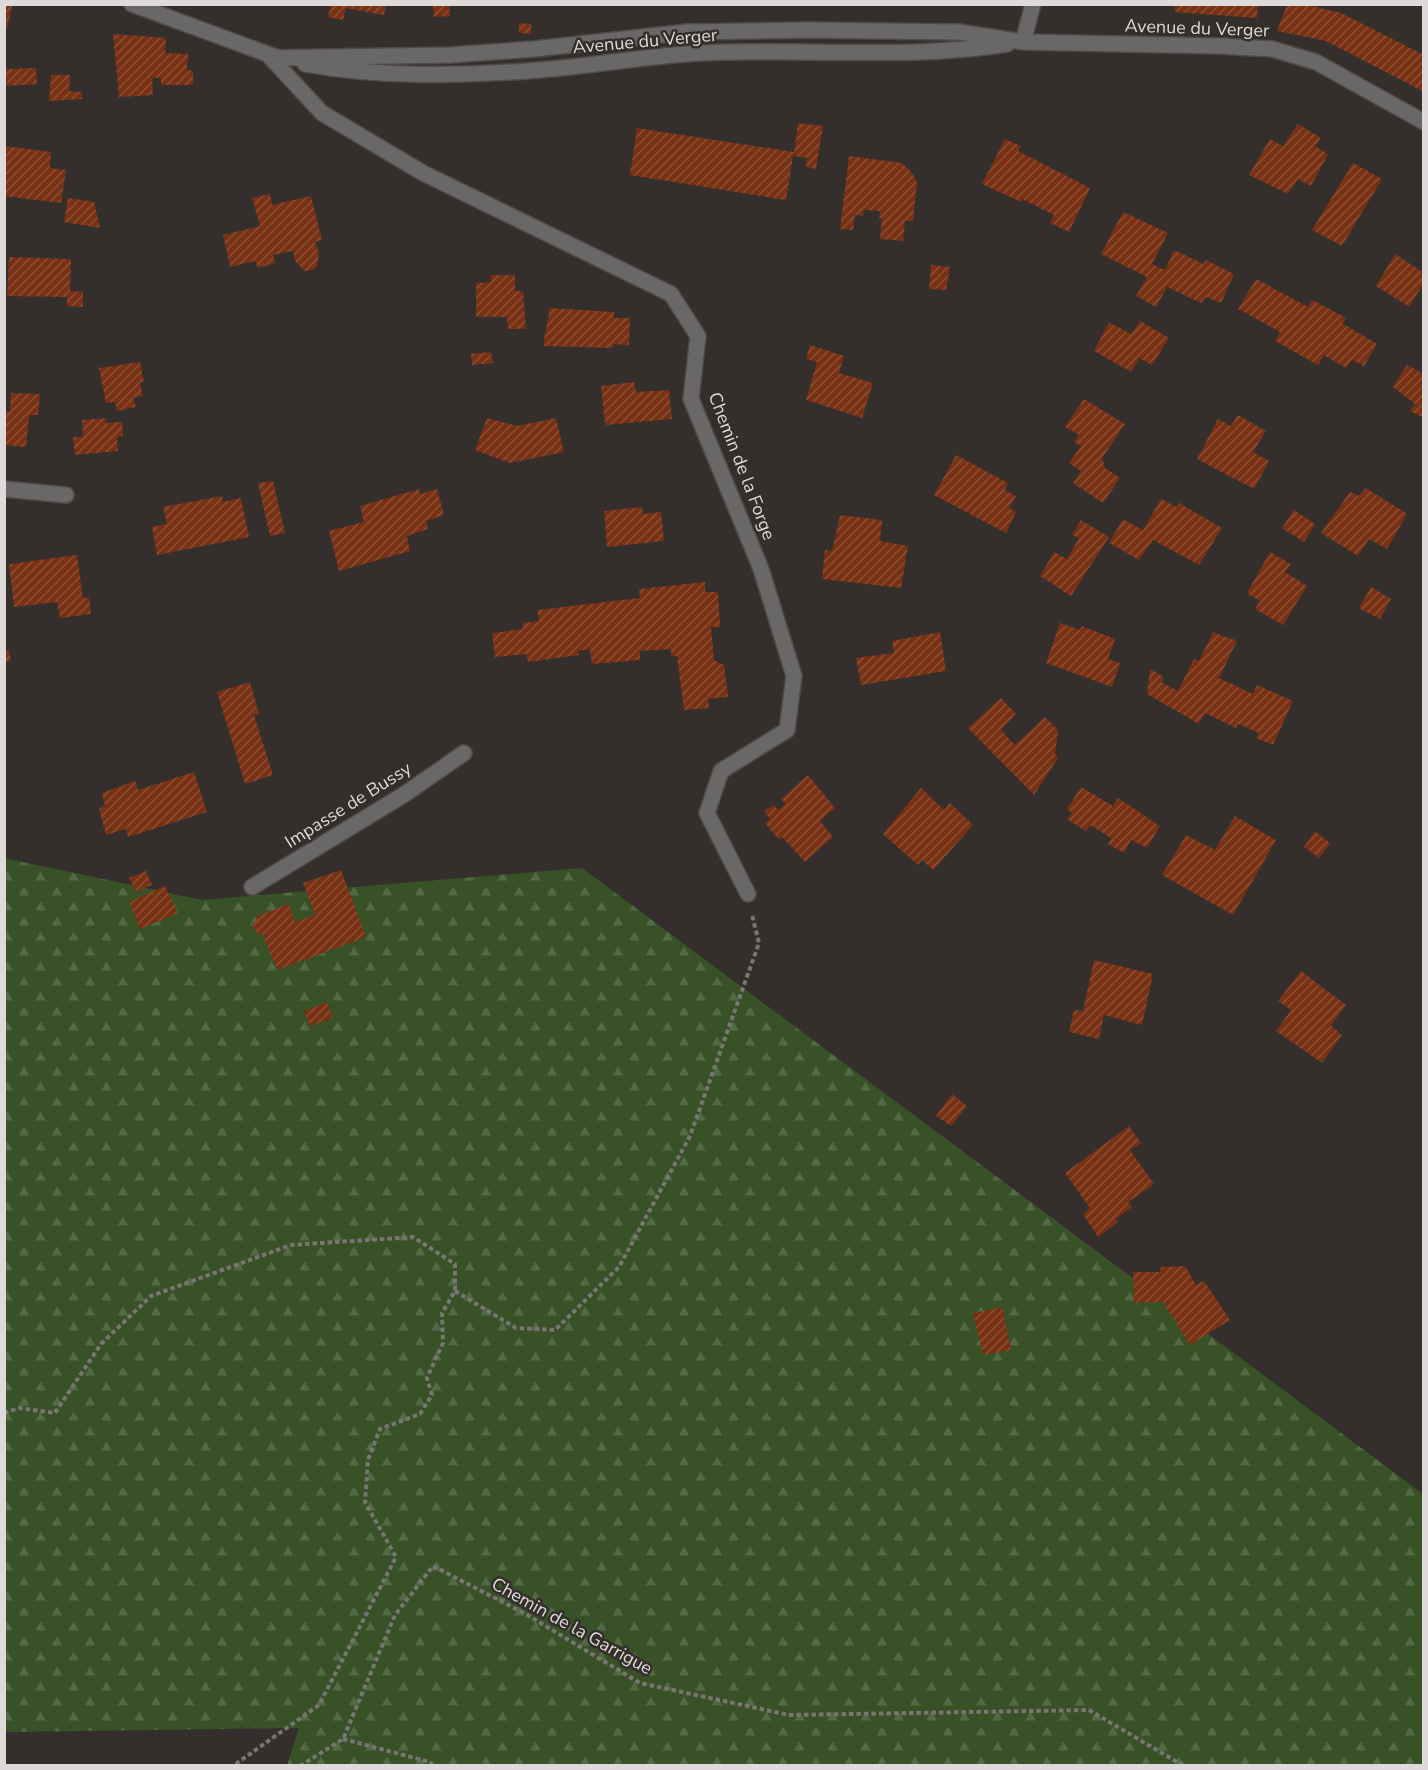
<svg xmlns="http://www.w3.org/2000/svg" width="1428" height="1770" viewBox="0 0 1428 1770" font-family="'Nunito Sans',sans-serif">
	<defs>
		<pattern id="forest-firs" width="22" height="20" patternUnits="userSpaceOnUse" patternTransform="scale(1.5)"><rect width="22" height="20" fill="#385126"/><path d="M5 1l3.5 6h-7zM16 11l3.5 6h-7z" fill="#546945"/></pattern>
		<pattern id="building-hatch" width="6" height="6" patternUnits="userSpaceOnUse" patternTransform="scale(1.5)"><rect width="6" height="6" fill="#793114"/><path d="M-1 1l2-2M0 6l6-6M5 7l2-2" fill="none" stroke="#8c4e36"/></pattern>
	</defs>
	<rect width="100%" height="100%" fill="#342f2d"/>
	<path fill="url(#forest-firs)" d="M4,858L202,900L582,868L1423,1494V1765L287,1766L299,1728L5,1732Z"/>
	<path fill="url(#building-hatch)" d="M4,4L12,6L7,28H4Z
		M331,4H386L384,15L346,8L343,20L328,17Z
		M433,4H449L450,16L434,17Z
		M1175,4H1258L1257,18L1175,12Z
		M1287,5H1307L1341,13L1424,55V92L1326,41L1277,31Z
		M519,23L532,24L530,34L519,33Z
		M113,34L166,38L165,53L188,54L187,70L193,71V85H161V78H152L153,95L119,97Z
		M36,68L37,84L7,86L5,69Z
		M51,75H70L69,91L82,92V99L49,101Z
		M798,123L823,126L816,169L806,167L807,158L793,156L786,200L630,175L637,128L794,152Z
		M1298,124L1321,138L1315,146L1328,154L1311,186L1298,179L1288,194L1249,175L1270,139L1283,146Z
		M1005,139L1021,146L1018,151L1090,188L1069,232L1050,223L1054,215L1022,199L1021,202L982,184Z
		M4,146L51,152L50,168L66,170L61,203L4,196Z
		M849,156L902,163L912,173L917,182L913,221H905L903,241L880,239L882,218H879L880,211L864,210L863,216L855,215L853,230L840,229Z
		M1353,163L1382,179L1342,246L1312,230Z
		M270,194L272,205L311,196L322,240L315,242L319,254L317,266L313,270L305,271L295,261L293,251L273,255L275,263L258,268L255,261L230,267L223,235L260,226L252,198Z
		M68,198L94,202L100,228L64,222Z
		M1123,212L1168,233L1152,264L1165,270L1174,250L1203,264L1206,260L1234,274L1221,303L1206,297L1201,303L1167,287L1156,307L1136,296L1147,277L1101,254Z
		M1395,254L1424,273V283L1409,307L1376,286Z
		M9,257L71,259L70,291L83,292V307L67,306V297L7,296Z
		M931,265L950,267L946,290L929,289Z
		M491,275H515V291H523L526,329H508L507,317H476V283L491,282Z
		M1256,279L1308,307L1313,300L1346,318L1342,323L1377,344L1364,366L1352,360L1346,368L1324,355L1318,365L1275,341L1280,332L1238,309Z
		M550,308L614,312V318H630L629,345L613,344V348L543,346Z
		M1140,321L1169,338L1152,365L1139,358L1131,372L1094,351L1109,322L1131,334Z
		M810,345L844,356L839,373L873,383L862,418L806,400L817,362L806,359Z
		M491,352L493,363L472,365L471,354Z
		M140,362L144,382H140L143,396L133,398L136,407L117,411L115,402L106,403L99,368Z
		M1407,365L1424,374V418L1410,411L1415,404L1393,387Z
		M634,382L636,392L669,390L672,419L605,425L601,386Z
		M11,393L40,394L38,415H29L26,447L4,445V411L10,412Z
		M1084,399L1125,424L1102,458L1105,468L1120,478L1103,503L1073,483L1081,471L1069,463L1081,446L1074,442L1079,435L1065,427Z
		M1238,415L1266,431L1253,452L1269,461L1254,489L1197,459L1218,419L1231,426Z
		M106,418V423L122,422L123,436L117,437L118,451L75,455L73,437H83L82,420Z
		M487,418L517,426L556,418L564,452L510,463L475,450Z
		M956,455L1008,483L1005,490L1016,496L1009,508L1016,512L1006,533L934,495Z
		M273,481L285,533L270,536L258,483Z
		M1366,488L1407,514L1387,549L1369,539L1358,556L1321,533L1350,492L1359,496Z
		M419,489L420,494L437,489L444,515L426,521L428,529L407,536L410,551L339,571L329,531L364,522L360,506Z
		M222,496L223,502L241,498L249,537L157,555L152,527L167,524L163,507Z
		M1161,499L1177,507L1179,503L1222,528L1199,565L1153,540L1139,560L1109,543L1123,519L1143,530Z
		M642,507L643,514L661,512L664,541L607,547L604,511Z
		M1294,510L1315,524L1304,542L1282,528Z
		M840,515L882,520L880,541L908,546L901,588L822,579L825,550L832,551Z
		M1081,520L1109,537L1071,596L1040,576L1054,552L1067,559L1079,538L1072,535Z
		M1270,552L1291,564L1285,572L1307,586L1283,625L1255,609L1260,601L1247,593Z
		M77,555L83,598H89L91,614L60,618L57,602L14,607L9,564Z
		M705,582V592H718L720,627H711L714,660L724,665L728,697L708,699L709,708L684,710L677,656H671V649L640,651V660L592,664L590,649L578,651L579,655L528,662L526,654L495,657L492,633L523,629V623L539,621L537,610L640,598L639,589Z
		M1371,587L1391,599L1380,619L1359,608Z
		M1060,623L1080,630L1082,626L1115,639L1108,659L1120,663L1112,687L1046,663Z
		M940,632L946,671L861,685L856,658L894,653L892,641Z
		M1213,632L1237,641L1219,678L1253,694L1257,685L1293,701L1273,745L1256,738L1259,733L1238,724L1236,728L1205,713L1199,724L1147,694L1150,669L1164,677L1161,682L1178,691L1194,659L1199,661Z
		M9,650L11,661L5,662V651Z
		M250,682L259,714L254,715L273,775L245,784L217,692Z
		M1001,698L1016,714L1001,730L1015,745L1045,717L1058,730L1055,754L1058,758L1034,795L968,728Z
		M194,772L207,812L128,837L126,829L106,835L99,809L105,806L102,793L135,781L138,790Z
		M808,775L835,808L820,821L833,837L805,862L782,837L779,840L765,823L770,819L764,811L774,805L778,810L786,804L781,799Z
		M1081,787L1113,806L1118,798L1160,826L1147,848L1131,840L1124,853L1108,844L1111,838L1090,825L1086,831L1067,819L1072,813L1067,809Z
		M921,788L944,810L950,803L973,825L933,870L922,860L918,865L883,834Z
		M1235,816L1276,840L1233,915L1162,875L1186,835L1215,850Z
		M1315,831L1330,843L1319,858L1304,847Z
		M341,870L366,937L277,970L262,933L257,934L252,923L258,921L255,917L289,904L295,922L315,915L303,883Z
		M146,871L152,885L136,892L129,878Z
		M165,886L178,913L140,929L129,902Z
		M1094,960L1153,974L1142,1025L1104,1015L1099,1039L1069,1032L1074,1010L1083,1011Z
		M1301,971L1346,1005L1331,1025L1342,1035L1322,1063L1276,1031L1291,1010L1278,1001Z
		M327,1002L333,1018L310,1026L304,1011Z
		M952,1094L967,1106L951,1126L936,1116Z
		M1129,1126L1141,1143L1130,1150L1154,1184L1128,1202L1132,1207L1116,1219L1118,1222L1098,1237L1083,1214L1090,1208L1065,1173Z
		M1185,1266L1196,1285L1204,1281L1230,1320L1190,1345L1163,1302L1134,1303L1133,1272H1160L1161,1267Z
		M1002,1307L1011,1350L983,1355L973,1313Z"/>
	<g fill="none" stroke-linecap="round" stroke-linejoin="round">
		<defs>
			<path id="minor" d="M132,4L281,59
				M1023,42L1033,4
				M271,58L450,55L534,49L687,32L808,30L959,32L1023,42L1221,46L1272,49L1316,62L1424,122
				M271,58L322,113L423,173L671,294L698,336L691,399L761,569L794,676L787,730L721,771L707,813L748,894
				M305,64C382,78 462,76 540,70C593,66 646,56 699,53C801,48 906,60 1007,44
				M4,489L66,495
				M252,887L405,794L464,753"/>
		</defs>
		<use href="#minor" stroke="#4f4a49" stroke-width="18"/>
		<path stroke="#797573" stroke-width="4" stroke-dasharray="4.5 3" stroke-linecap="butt" d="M455,1291L516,1328L555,1330L619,1267L690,1136L759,943L752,915
			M4,1413L19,1408L55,1413L101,1344L151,1296L291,1245L413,1237L455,1264V1291L442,1313L443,1343L427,1378L432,1395L420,1414L380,1429L368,1460L365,1502L396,1557L319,1705L233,1766
			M343,1739L430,1762L433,1766
			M300,1766L343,1739L395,1615L433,1566L524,1613L640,1683L789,1715L1089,1710L1184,1766"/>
		<use href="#minor" stroke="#696866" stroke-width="15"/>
	</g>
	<g text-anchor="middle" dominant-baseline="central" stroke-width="5" stroke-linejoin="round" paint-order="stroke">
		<g font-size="18" fill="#dddad9" stroke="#342f2d">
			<text transform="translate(1197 28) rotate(2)">Avenue du Verger</text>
			<text transform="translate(645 41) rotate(-5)">Avenue du Verger</text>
			<text transform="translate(742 466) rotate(69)">Chemin de la Forge</text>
			<text transform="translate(348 805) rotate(-32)">Impasse de Bussy</text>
			<text transform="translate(572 1626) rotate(29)">Chemin de la Garrigue</text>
		</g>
	</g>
	<rect width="1428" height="1770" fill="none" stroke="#dddad9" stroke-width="12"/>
</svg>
